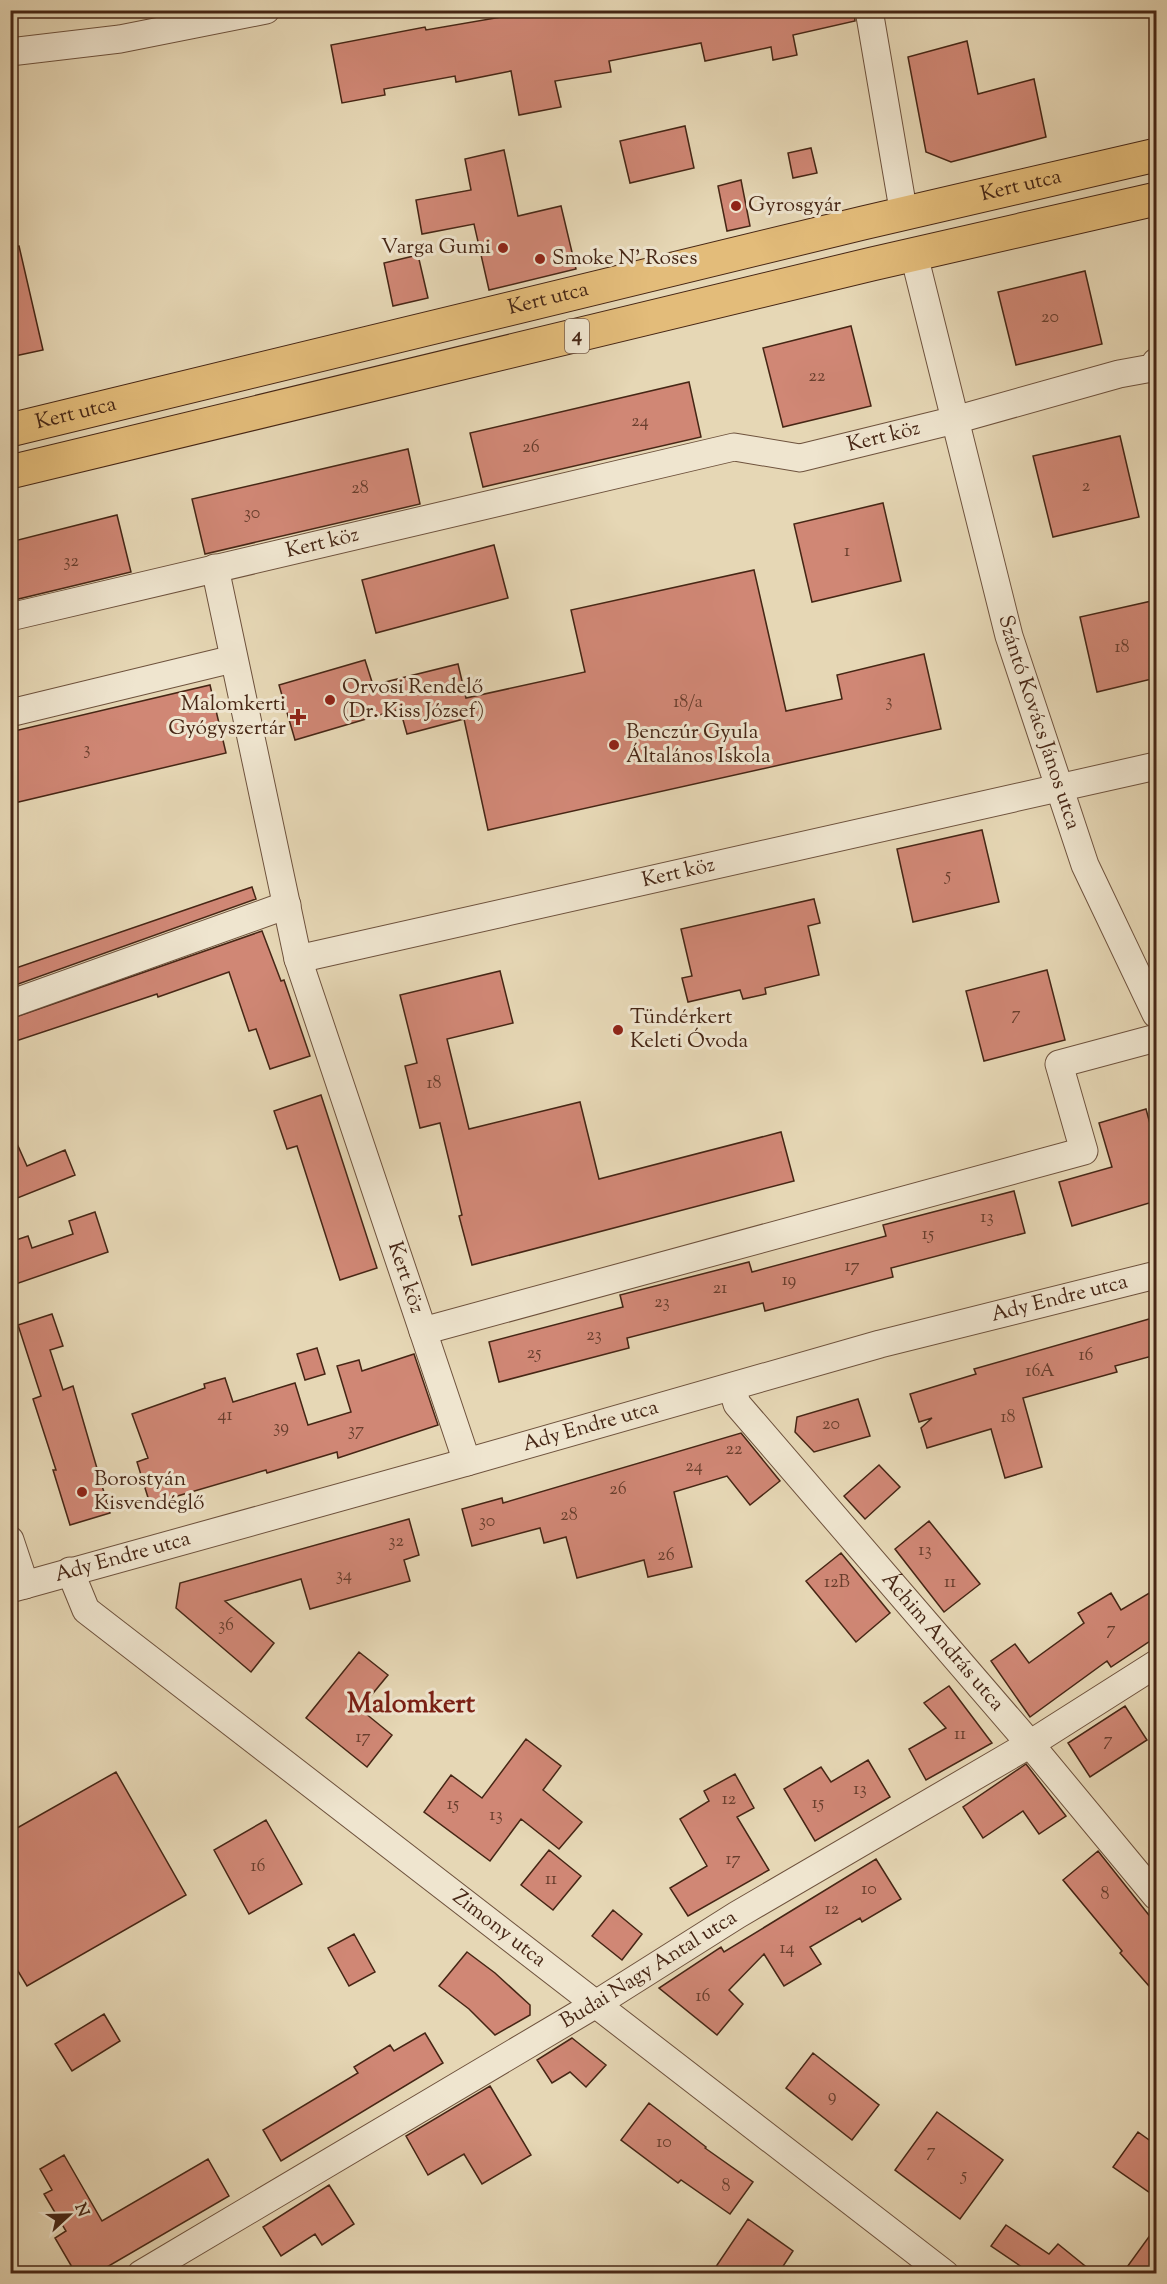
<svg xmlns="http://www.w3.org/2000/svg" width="1167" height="2284" viewBox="0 0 1167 2284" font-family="'Sorts Mill Goudy',serif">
	<rect width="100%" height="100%" fill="#e6d7b5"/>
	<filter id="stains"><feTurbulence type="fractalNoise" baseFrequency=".00333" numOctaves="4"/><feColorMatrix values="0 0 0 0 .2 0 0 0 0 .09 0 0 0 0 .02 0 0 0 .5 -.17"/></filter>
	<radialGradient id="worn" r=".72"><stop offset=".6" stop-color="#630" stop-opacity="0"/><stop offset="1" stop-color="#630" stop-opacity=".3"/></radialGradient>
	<path fill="#d08775" stroke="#462615" stroke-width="1.5" d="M541,10H854L855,21L793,35L797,55L773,60L771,47L705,61L701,43L609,61L611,72L555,81L561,107L519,115L511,71L456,82L455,76L384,89L385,95L342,103L331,45L425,27L426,30Z
		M967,41L978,94L1034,79L1046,137L951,162L926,152L908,57Z
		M685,126L694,168L630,183L620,141Z
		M811,148L817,173L793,178L788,153Z
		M504,150L518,216L561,206L576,269L489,290L474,224L422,234L416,200L471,190L465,159Z
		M741,180L750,226L727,231L718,186Z
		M19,246L43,350L10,357V247Z
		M418,255L428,298L393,306L384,263Z
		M1085,271L1102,344L1016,365L998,292Z
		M851,326L871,406L783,427L763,348Z
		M689,382L701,437L483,487L470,433Z
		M1120,436L1139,517L1053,537L1033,456Z
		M408,449L420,504L205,554L192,499Z
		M883,503L901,581L812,602L794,524Z
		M117,515L131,572L10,601V542Z
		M494,545L508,598L376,633L362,580Z
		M754,570L786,711L842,699L837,675L924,654L941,729L488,830L464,719L407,734L400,709L295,740L279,685L365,660L373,685L458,664L466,698L585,672L571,610Z
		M1156,600V678L1097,692L1080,617Z
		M210,685L226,753L10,804V732Z
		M982,830L999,902L913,922L897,849Z
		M252,887L256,899L10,987V970Z
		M814,899L820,923L808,926L819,975L765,988L766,994L743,999L740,990L688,1002L682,978L692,976L681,929Z
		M262,931L281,981L284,980L310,1056L270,1069L256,1029L249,1031L229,972L158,997L157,994L10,1043V1019Z
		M1047,970L1065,1040L984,1061L966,991Z
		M500,971L513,1023L447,1039L469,1129L580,1102L599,1179L781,1132L794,1181L472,1265L459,1216L462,1215L440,1123L420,1128L405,1066L417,1063L400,995Z
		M321,1095L377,1268L340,1280L297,1146L287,1149L274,1111Z
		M1146,1109L1156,1146V1201L1072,1226L1059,1182L1112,1167L1099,1123Z
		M10,1128L27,1166L65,1150L75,1175L10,1201Z
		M1014,1191L1025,1233L891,1268L893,1277L765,1311L763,1303L627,1338L629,1348L499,1382L489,1342L623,1307L620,1295L749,1262L752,1272L886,1236L883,1225Z
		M95,1212L108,1252L10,1286V1242L28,1236L32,1248L73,1234L69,1221Z
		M52,1314L63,1346L50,1350L63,1390L73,1386L110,1513L70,1525L53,1470H56L33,1399L41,1396L18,1325Z
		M1156,1317V1355L1115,1366L1117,1372L1023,1398L1042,1467L1005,1478L991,1429L927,1448L921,1428L932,1418L919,1422L910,1394L976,1374L974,1369Z
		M317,1348L325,1374L305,1380L297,1354Z
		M414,1354L438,1425L338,1458L337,1452L267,1473L266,1470L150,1504L137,1462L148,1458L132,1414L205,1388L204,1384L225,1378L233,1402L295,1383L308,1425L351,1412L337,1366L359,1360L362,1371Z
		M858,1399L870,1436L814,1452L795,1432L797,1417Z
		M741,1433L780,1481L750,1505L727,1476L674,1492L692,1567L648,1577L644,1560L577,1578L566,1537L544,1543L540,1528L472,1546L462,1509L502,1498L503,1503Z
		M879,1465L900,1487L865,1519L844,1496Z
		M409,1519L419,1555L404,1560L410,1581L310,1609L301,1579L225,1601L274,1643L251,1672L176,1608L180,1583Z
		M929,1521L980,1584L944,1612L895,1549Z
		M841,1553L890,1613L856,1642L806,1581Z
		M1156,1589V1637L1111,1667L1107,1661L1030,1717L991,1661L1015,1644L1029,1663L1084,1623L1078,1613L1111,1593L1121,1610Z
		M359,1652L388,1675L360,1709L392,1735L367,1767L306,1718Z
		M949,1686L992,1743L926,1780L909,1749L946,1728L924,1703Z
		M1125,1706L1147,1740L1090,1777L1068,1743Z
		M526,1739L561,1766L543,1790L582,1822L559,1849L521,1819L490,1861L424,1812L451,1775L482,1798Z
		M868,1760L890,1797L815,1841L784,1789L821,1767L831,1782Z
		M1026,1764L1066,1816L1039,1834L1023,1811L983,1838L963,1807Z
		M116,1772L186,1895L27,1986L10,1958V1832Z
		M735,1774L754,1808L737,1817L769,1870L688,1916L670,1888L707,1866L680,1819L709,1801L704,1791Z
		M266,1820L302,1884L249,1914L214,1850Z
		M549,1850L581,1876L553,1910L521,1885Z
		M1098,1851L1156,1924V1994L1120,1953L1122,1951L1063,1880Z
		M876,1859L901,1899L862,1922L860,1918L810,1947L821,1964L784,1986L764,1954L729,1990L743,2004L717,2035L659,1988L721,1947L724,1952Z
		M613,1910L642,1934L622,1960L592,1936Z
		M354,1934L375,1972L349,1986L328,1948Z
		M467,1952L495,1973L530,2005V2015L495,2035L469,2009L439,1986Z
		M104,2014L120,2041L72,2071L55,2044Z
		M425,2033L443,2063L281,2161L263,2130L358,2073L354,2067L390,2045L394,2051Z
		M572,2038L606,2065L586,2087L570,2072L552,2083L537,2060Z
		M813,2053L879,2105L852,2140L786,2088Z
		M490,2086L531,2155L482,2184L464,2154L428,2175L406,2136Z
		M649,2103L706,2147L705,2148L753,2182L730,2214L681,2180L678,2183L621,2140Z
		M937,2112L1003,2160L960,2219L895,2170Z
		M1138,2132L1156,2145V2197L1113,2167Z
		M64,2155L102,2221L208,2159L229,2196L95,2274H76L55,2238L66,2231L44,2194L52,2190L40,2169Z
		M329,2185L354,2224L322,2245L315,2234L281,2256L263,2227Z
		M748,2219L793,2251L778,2274H711Z
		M1006,2225L1049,2254L1058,2244L1095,2274H1032L991,2246Z
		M1156,2227V2274H1122Z"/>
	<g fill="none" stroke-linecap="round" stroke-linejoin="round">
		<defs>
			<g id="minor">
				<path d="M869,10L904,215"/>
				<path d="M10,52L120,39L266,10"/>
				<path id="s1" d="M914,255L1009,636L1085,865L1156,1014"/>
				<path id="s2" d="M215,568L298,959L467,1462"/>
				<path id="s3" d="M10,617L734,447L800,458L955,420L1119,374L1152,368L1156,362"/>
				<path d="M10,713L233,659"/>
				<path id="s4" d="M298,959L1156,766"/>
				<path d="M10,1004L287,905"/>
				<path d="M423,1331L1084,1151L1059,1064L1156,1038"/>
				<path id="s5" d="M732,1387L737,1404L1030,1744L1156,1896"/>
				<path d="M10,1540L25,1585"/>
				<path id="s6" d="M70,1571L86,1610L945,2274"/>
				<path id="s7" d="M10,1589L467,1462L880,1344L1156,1275"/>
				<path id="s8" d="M141,2274L596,2004L737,1915L1030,1744L1156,1664"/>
			</g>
			<g id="primary">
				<path id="s9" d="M10,430L863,223L1156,155"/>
				<path d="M10,472L872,264L1156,199"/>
			</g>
		</defs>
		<use href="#minor" stroke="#6e523d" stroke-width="29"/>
		<use href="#primary" stroke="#462615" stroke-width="35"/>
		<use href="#minor" stroke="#efe5cf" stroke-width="27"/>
		<use href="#primary" stroke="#e3bc7a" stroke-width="33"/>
	</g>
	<g fill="#8f2418" stroke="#efe5cf" stroke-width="2">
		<circle cx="736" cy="206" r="6"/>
		<circle cx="503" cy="248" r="6"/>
		<circle cx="540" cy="259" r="6"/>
		<circle cx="330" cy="700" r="6"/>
		<path d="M295 708h6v6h6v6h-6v6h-6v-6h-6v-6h6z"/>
		<circle cx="614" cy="745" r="6"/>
		<circle cx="618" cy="1030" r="6"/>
		<circle cx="82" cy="1492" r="6"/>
	</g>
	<g text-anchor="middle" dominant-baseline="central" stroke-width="6" stroke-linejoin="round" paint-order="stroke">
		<g font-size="18" fill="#683e2d">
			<text x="1050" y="318">20</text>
			<text x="817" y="377">22</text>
			<text x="640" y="422">24</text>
			<text x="531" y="448">26</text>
			<text x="1086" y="487">2</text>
			<text x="360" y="489">28</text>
			<text x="252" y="514">30</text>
			<text x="847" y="552">1</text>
			<text x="71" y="562">32</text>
			<text x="1122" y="648">18</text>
			<text x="889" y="702">3</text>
			<text x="688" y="703">18/a</text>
			<text x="87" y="750">3</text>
			<text x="948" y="876">5</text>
			<text x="1016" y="1015">7</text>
			<text x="434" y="1084">18</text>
			<text x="987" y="1218">13</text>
			<text x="928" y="1235">15</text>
			<text x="852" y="1267">17</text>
			<text x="789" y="1281">19</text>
			<text x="720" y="1289">21</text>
			<text x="662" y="1303">23</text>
			<text x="594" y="1336">23</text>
			<text x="534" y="1354">25</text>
			<text x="1086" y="1356">16</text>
			<text x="1040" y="1372">16A</text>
			<text x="225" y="1416">41</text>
			<text x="1008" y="1418">18</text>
			<text x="831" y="1425">20</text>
			<text x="281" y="1428">39</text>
			<text x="356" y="1431">37</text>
			<text x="734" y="1450">22</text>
			<text x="694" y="1467">24</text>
			<text x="618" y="1490">26</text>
			<text x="569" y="1516">28</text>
			<text x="487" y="1522">30</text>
			<text x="396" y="1542">32</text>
			<text x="925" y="1551">13</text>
			<text x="666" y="1556">26</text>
			<text x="344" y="1576">34</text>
			<text x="837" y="1583">12B</text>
			<text x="950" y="1583">11</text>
			<text x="226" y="1626">36</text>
			<text x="1111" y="1630">7</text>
			<text x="960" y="1735">11</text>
			<text x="363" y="1738">17</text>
			<text x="1108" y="1741">7</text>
			<text x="860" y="1790">13</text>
			<text x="729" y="1800">12</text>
			<text x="818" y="1804">15</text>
			<text x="453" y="1805">15</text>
			<text x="496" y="1816">13</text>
			<text x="733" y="1860">17</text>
			<text x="258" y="1867">16</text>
			<text x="551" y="1880">11</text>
			<text x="869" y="1890">10</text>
			<text x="1105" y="1895">8</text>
			<text x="832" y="1910">12</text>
			<text x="787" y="1949">14</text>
			<text x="703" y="1997">16</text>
			<text x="832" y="2097">9</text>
			<text x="664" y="2143">10</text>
			<text x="931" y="2152">7</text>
			<text x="964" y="2176">5</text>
			<text x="726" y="2187">8</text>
		</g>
		<rect fill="#efe5cf" stroke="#795f4d" stroke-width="1.5" x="565" y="319" width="24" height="34" rx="4.5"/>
		<g font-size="20" font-weight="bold" fill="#462615">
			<text x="577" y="336">4</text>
		</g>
		<g font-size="21" fill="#462615" stroke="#efe5cf">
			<text stroke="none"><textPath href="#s9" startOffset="1040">Kert utca</textPath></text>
			<text stroke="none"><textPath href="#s9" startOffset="554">Kert utca</textPath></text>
			<text stroke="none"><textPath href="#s9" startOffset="68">Kert utca</textPath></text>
			<text stroke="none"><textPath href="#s3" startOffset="897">Kert köz</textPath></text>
			<text stroke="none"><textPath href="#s3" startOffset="321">Kert köz</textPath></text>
			<text stroke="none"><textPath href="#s1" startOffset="484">Szántó Kovács János utca</textPath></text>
			<text stroke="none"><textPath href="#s4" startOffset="390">Kert köz</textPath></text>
			<text stroke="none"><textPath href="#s2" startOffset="736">Kert köz</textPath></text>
			<text stroke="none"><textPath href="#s7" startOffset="1089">Ady Endre utca</textPath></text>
			<text stroke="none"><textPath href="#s7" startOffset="603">Ady Endre utca</textPath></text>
			<text stroke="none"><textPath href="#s7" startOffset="117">Ady Endre utca</textPath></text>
			<text stroke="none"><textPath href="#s5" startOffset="332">Áchim András utca</textPath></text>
			<text stroke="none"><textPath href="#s6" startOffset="564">Zimony utca</textPath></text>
			<text stroke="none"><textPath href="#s8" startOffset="592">Budai Nagy Antal utca</textPath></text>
		</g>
		<g font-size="21" fill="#462615" stroke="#efe5cf" text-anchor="start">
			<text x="748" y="206">Gyrosgyár</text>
			<text x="491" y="248" text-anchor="end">Varga Gumi</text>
			<text x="552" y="259">Smoke N' Roses</text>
			<text x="342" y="688">Orvosi Rendelő<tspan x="342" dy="24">(Dr. Kiss József)</tspan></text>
			<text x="286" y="705" text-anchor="end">Malomkerti<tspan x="286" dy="24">Gyógyszertár</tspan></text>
			<text x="626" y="733">Benczúr Gyula<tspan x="626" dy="24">Általános Iskola</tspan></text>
			<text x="630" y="1018">Tündérkert<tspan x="630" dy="24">Keleti Óvoda</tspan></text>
			<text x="94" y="1480">Borostyán<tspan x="94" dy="24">Kisvendéglő</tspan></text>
		</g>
		<g font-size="27" font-weight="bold" fill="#7a1f14" stroke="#efe5cf">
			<text x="411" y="1705">Malomkert</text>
		</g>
	</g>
	<rect width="1167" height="2284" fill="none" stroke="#e6d7b5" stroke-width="36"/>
	<rect x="12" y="12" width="1143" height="2260" fill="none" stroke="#462615" stroke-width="3"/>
	<rect x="18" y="18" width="1131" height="2248" fill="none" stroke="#462615" stroke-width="1.5"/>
	<g transform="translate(69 2215) rotate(68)" stroke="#efe5cf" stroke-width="4.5" paint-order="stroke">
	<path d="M0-4.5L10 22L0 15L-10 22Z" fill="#462615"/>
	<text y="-9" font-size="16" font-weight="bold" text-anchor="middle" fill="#462615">N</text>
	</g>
	<rect width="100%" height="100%" filter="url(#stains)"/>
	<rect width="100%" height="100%" fill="url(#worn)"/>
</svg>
